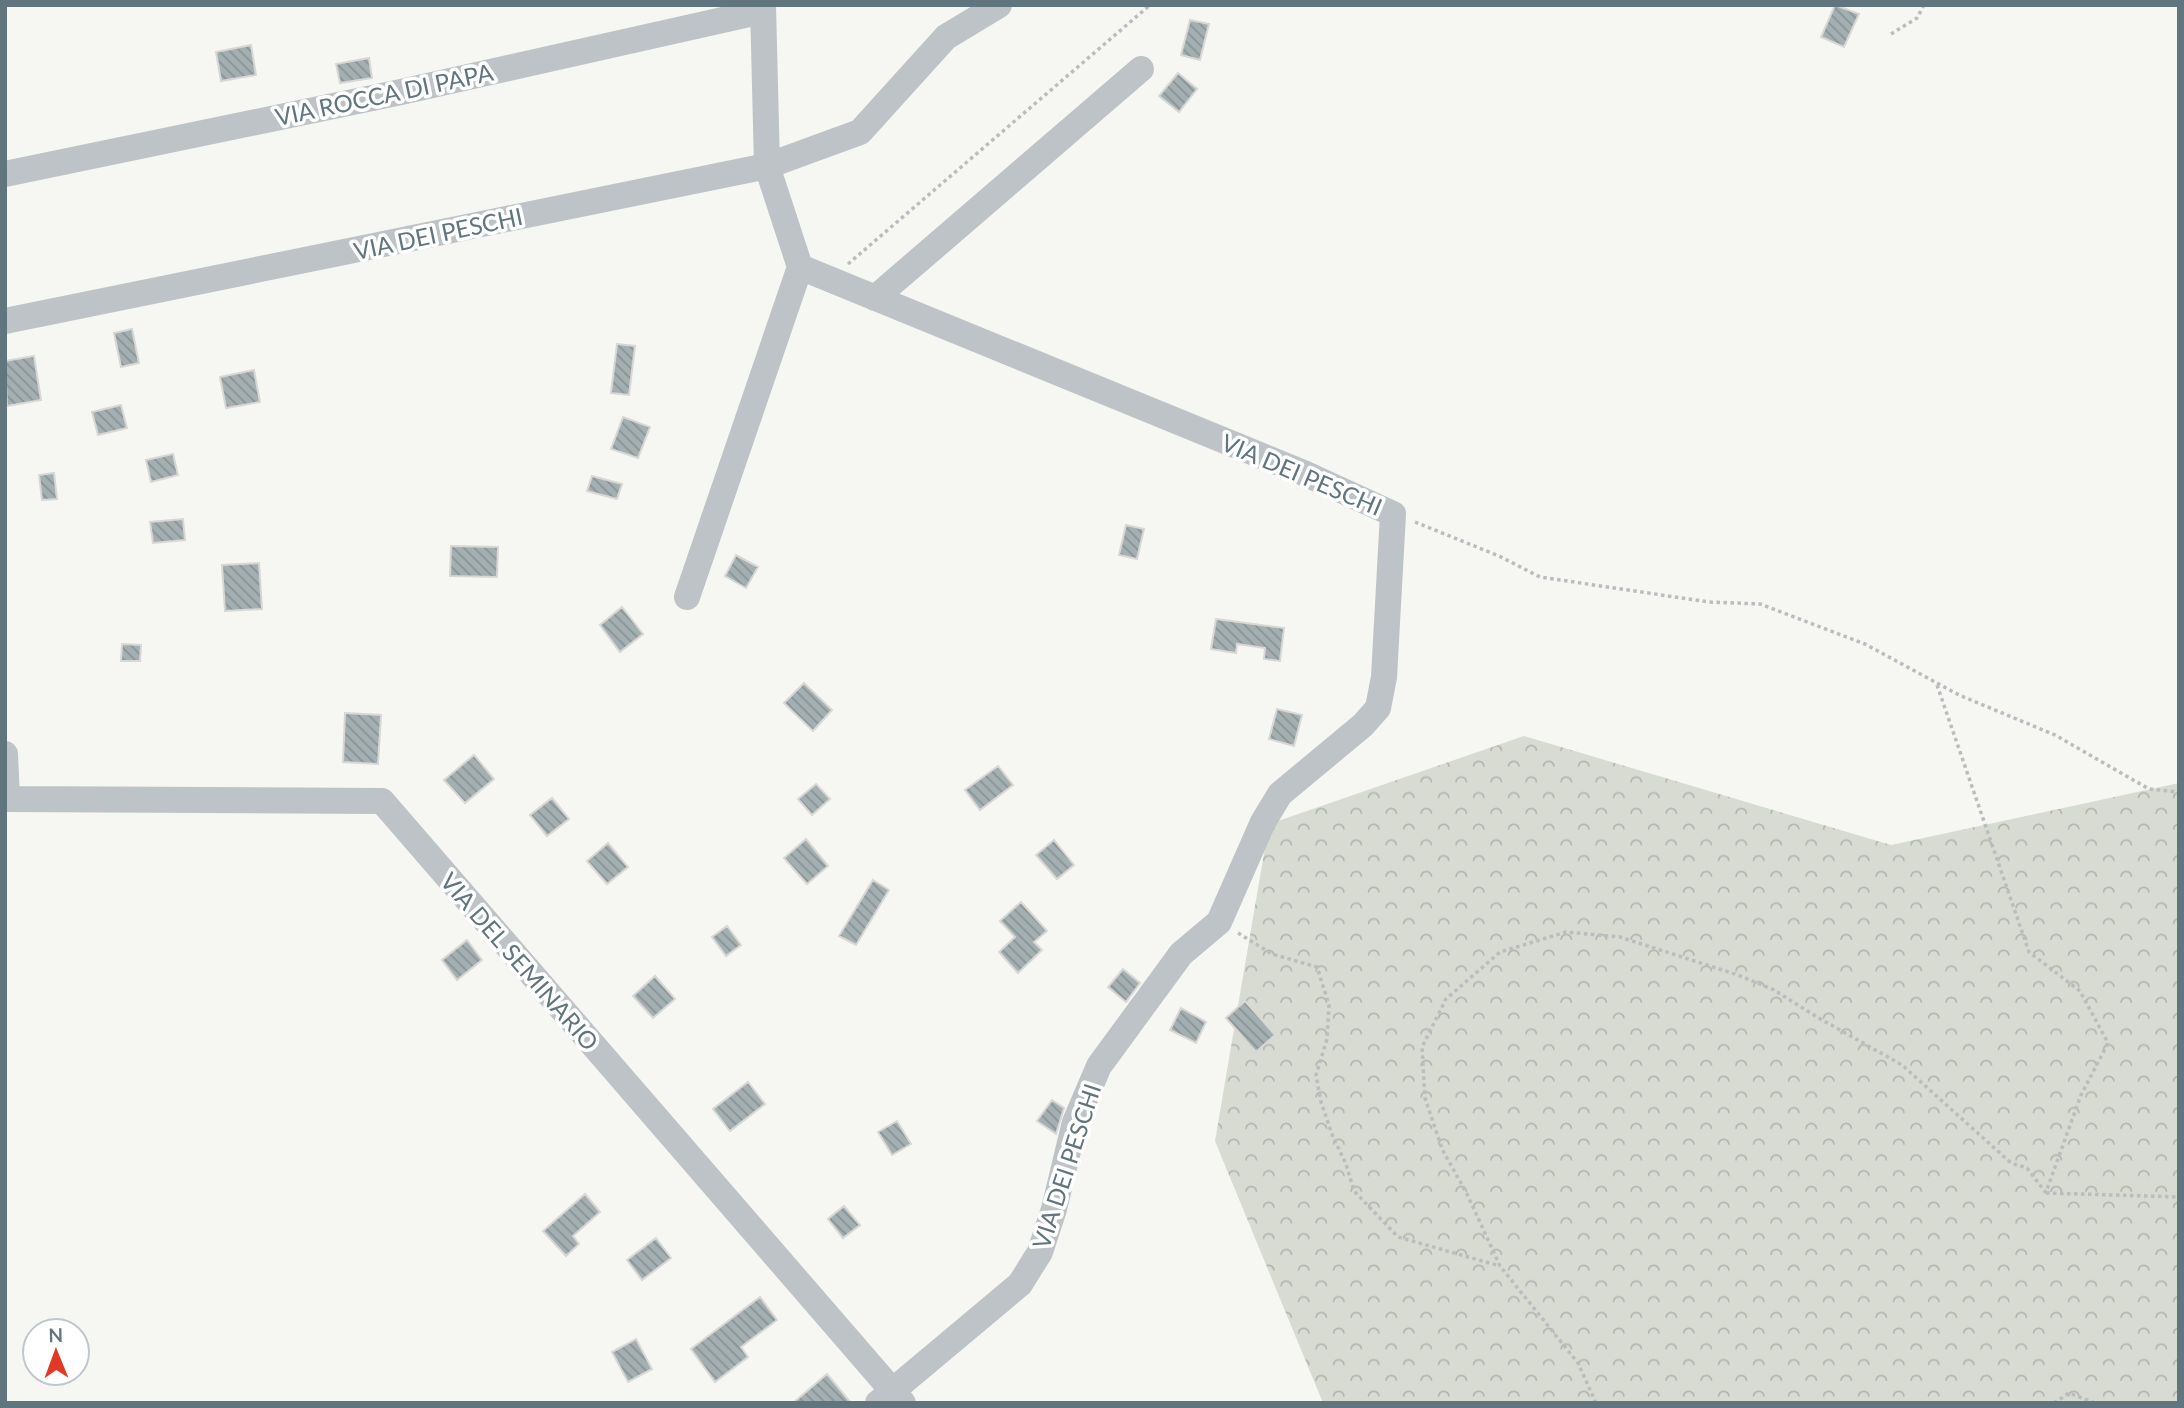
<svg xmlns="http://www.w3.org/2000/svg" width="2184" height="1408" viewBox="0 0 2184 1408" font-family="Lato,sans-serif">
	<defs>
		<pattern id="forest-crowns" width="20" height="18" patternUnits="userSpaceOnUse" patternTransform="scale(1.75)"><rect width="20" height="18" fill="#d7dbd2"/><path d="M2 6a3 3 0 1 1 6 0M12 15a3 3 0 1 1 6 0" fill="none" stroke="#b2b6b0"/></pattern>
		<pattern id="building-back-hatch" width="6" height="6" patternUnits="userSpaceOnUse" patternTransform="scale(1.75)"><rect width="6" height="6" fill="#a4afb2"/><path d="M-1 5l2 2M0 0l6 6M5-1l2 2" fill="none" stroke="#899396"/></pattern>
	</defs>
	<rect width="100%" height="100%" fill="#f6f6f3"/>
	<path fill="url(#forest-crowns)" d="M1524,736L1891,845L2179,783V1403H1323L1215,1141L1269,824Z"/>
	<path fill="url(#building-back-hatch)" stroke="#d8d7d6" stroke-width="2" d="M1835,5L1859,14L1844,47L1821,37Z
		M1190,20L1209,24L1200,60L1181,55Z
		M251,45L256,75L221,81L216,52Z
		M369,58L372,78L340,83L336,64Z
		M1178,73L1197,89L1179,112L1159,96Z
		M132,329L139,363L121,367L114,333Z
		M617,344L635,346L629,395L611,393Z
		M34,356L41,400L7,406L5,361Z
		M254,370L260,402L226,408L220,377Z
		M121,405L127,428L98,435L92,412Z
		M623,417L650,427L638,458L611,449Z
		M173,454L178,475L151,482L146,460Z
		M54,473L57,499L42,500L39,475Z
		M592,476L622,484L617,499L587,491Z
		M183,519L185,540L153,543L150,522Z
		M1126,525L1144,529L1137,559L1119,555Z
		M451,546L498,547L497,577L450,576Z
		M736,555L758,567L746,588L725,576Z
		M259,563L262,609L225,611L222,565Z
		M622,607L643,634L620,652L600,625Z
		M1216,619L1284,628L1280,661L1264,659L1265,648L1237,644L1236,653L1211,649Z
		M122,644L141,645L140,661H121Z
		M804,683L832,710L813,731L784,703Z
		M1277,709L1302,715L1294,746L1269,739Z
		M345,713L381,715L378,764L343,762Z
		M474,755L494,779L465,803L444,780Z
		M998,766L1013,785L980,810L965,790Z
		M816,784L830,799L812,815L798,799Z
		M552,798L569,819L547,836L530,815Z
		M806,839L828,866L807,884L784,858Z
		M1054,840L1074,865L1057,879L1036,855Z
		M608,843L628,867L607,884L587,861Z
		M873,880L889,890L856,945L839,936Z
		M1021,902L1047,931L1034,942L1042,950L1018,973L999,952L1015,937L1000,921Z
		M727,926L741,945L726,956L712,937Z
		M467,940L482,960L457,980L442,960Z
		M1123,969L1140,983L1126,1002L1108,987Z
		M655,976L675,999L653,1018L633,996Z
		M1245,1001L1275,1035L1256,1052L1226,1018Z
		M1181,1008L1206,1022L1196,1043L1170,1030Z
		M748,1082L765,1104L730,1131L713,1109Z
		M1052,1100L1064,1108L1056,1134L1037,1121Z
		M897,1121L911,1144L892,1155L878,1132Z
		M585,1194L600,1212L573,1236L579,1244L566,1256L543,1231Z
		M844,1206L860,1225L843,1238L828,1219Z
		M656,1238L671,1258L642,1280L627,1260Z
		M760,1297L777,1320L741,1347L748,1357L715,1382L691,1349Z
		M636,1339L652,1369L628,1382L612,1352Z
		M827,1374L851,1403H793Z"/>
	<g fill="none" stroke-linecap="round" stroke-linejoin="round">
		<path stroke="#b9bdbf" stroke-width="3.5" stroke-dasharray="3.5 3.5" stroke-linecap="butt" d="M1891,34L1917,18L1924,5
			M848,264L1150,5
			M1415,522L1499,556L1540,577L1709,602L1760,604L1865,644L1959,695L2055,735L2149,789L2179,792
			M1937,685L2029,952L2080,991L2108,1043L2081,1095L2046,1192
			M1238,933L1272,954L1317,967L1329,1005L1327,1039L1316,1075L1321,1102L1333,1137L1346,1164L1354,1191L1398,1237L1500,1266
			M2046,1193L2179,1197
			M1596,1403L1578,1363L1500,1266L1467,1194L1442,1149L1425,1098L1422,1047L1446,999L1500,952L1566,932L1620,937L1738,975L1774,990L1817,1017L1902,1065L2011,1163L2027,1168L2046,1193
			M2054,1403L2069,1393L2095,1403"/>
		<path stroke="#bdc3c6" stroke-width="26" d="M763,5L767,166L860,132L946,37L999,5
			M5,174L401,92L763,11
			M875,298L1141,69
			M5,321L767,166L800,267L1306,474L1393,514L1384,677L1378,708L1363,725L1280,794L1263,822L1219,922L1181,954L1099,1066L1075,1122L1054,1209L1040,1252L1020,1284L878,1403
			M687,597L800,267
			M5,754L7,799
			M7,799L382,801L903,1403"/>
	</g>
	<g text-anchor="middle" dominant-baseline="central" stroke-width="7" stroke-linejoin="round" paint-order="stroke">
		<g font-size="24" fill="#61757e" stroke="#fff">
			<text transform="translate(384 94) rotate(-12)">VIA ROCCA DI PAPA</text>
			<text transform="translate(438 233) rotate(-12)">VIA DEI PESCHI</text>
			<text transform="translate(1302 474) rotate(23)">VIA DEI PESCHI</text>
			<text transform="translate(520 961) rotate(49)">VIA DEL SEMINARIO</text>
			<text transform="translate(1066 1166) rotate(-72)">VIA DEI PESCHI</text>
		</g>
	</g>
	<rect width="2184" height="1408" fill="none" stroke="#61757e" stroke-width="14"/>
	<g transform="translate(56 1352) rotate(359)"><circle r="33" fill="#ffffff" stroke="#c0c8cb" stroke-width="2"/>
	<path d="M0-5L12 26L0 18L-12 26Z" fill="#e23927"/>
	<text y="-10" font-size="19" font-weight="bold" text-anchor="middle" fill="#61757e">N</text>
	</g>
</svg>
